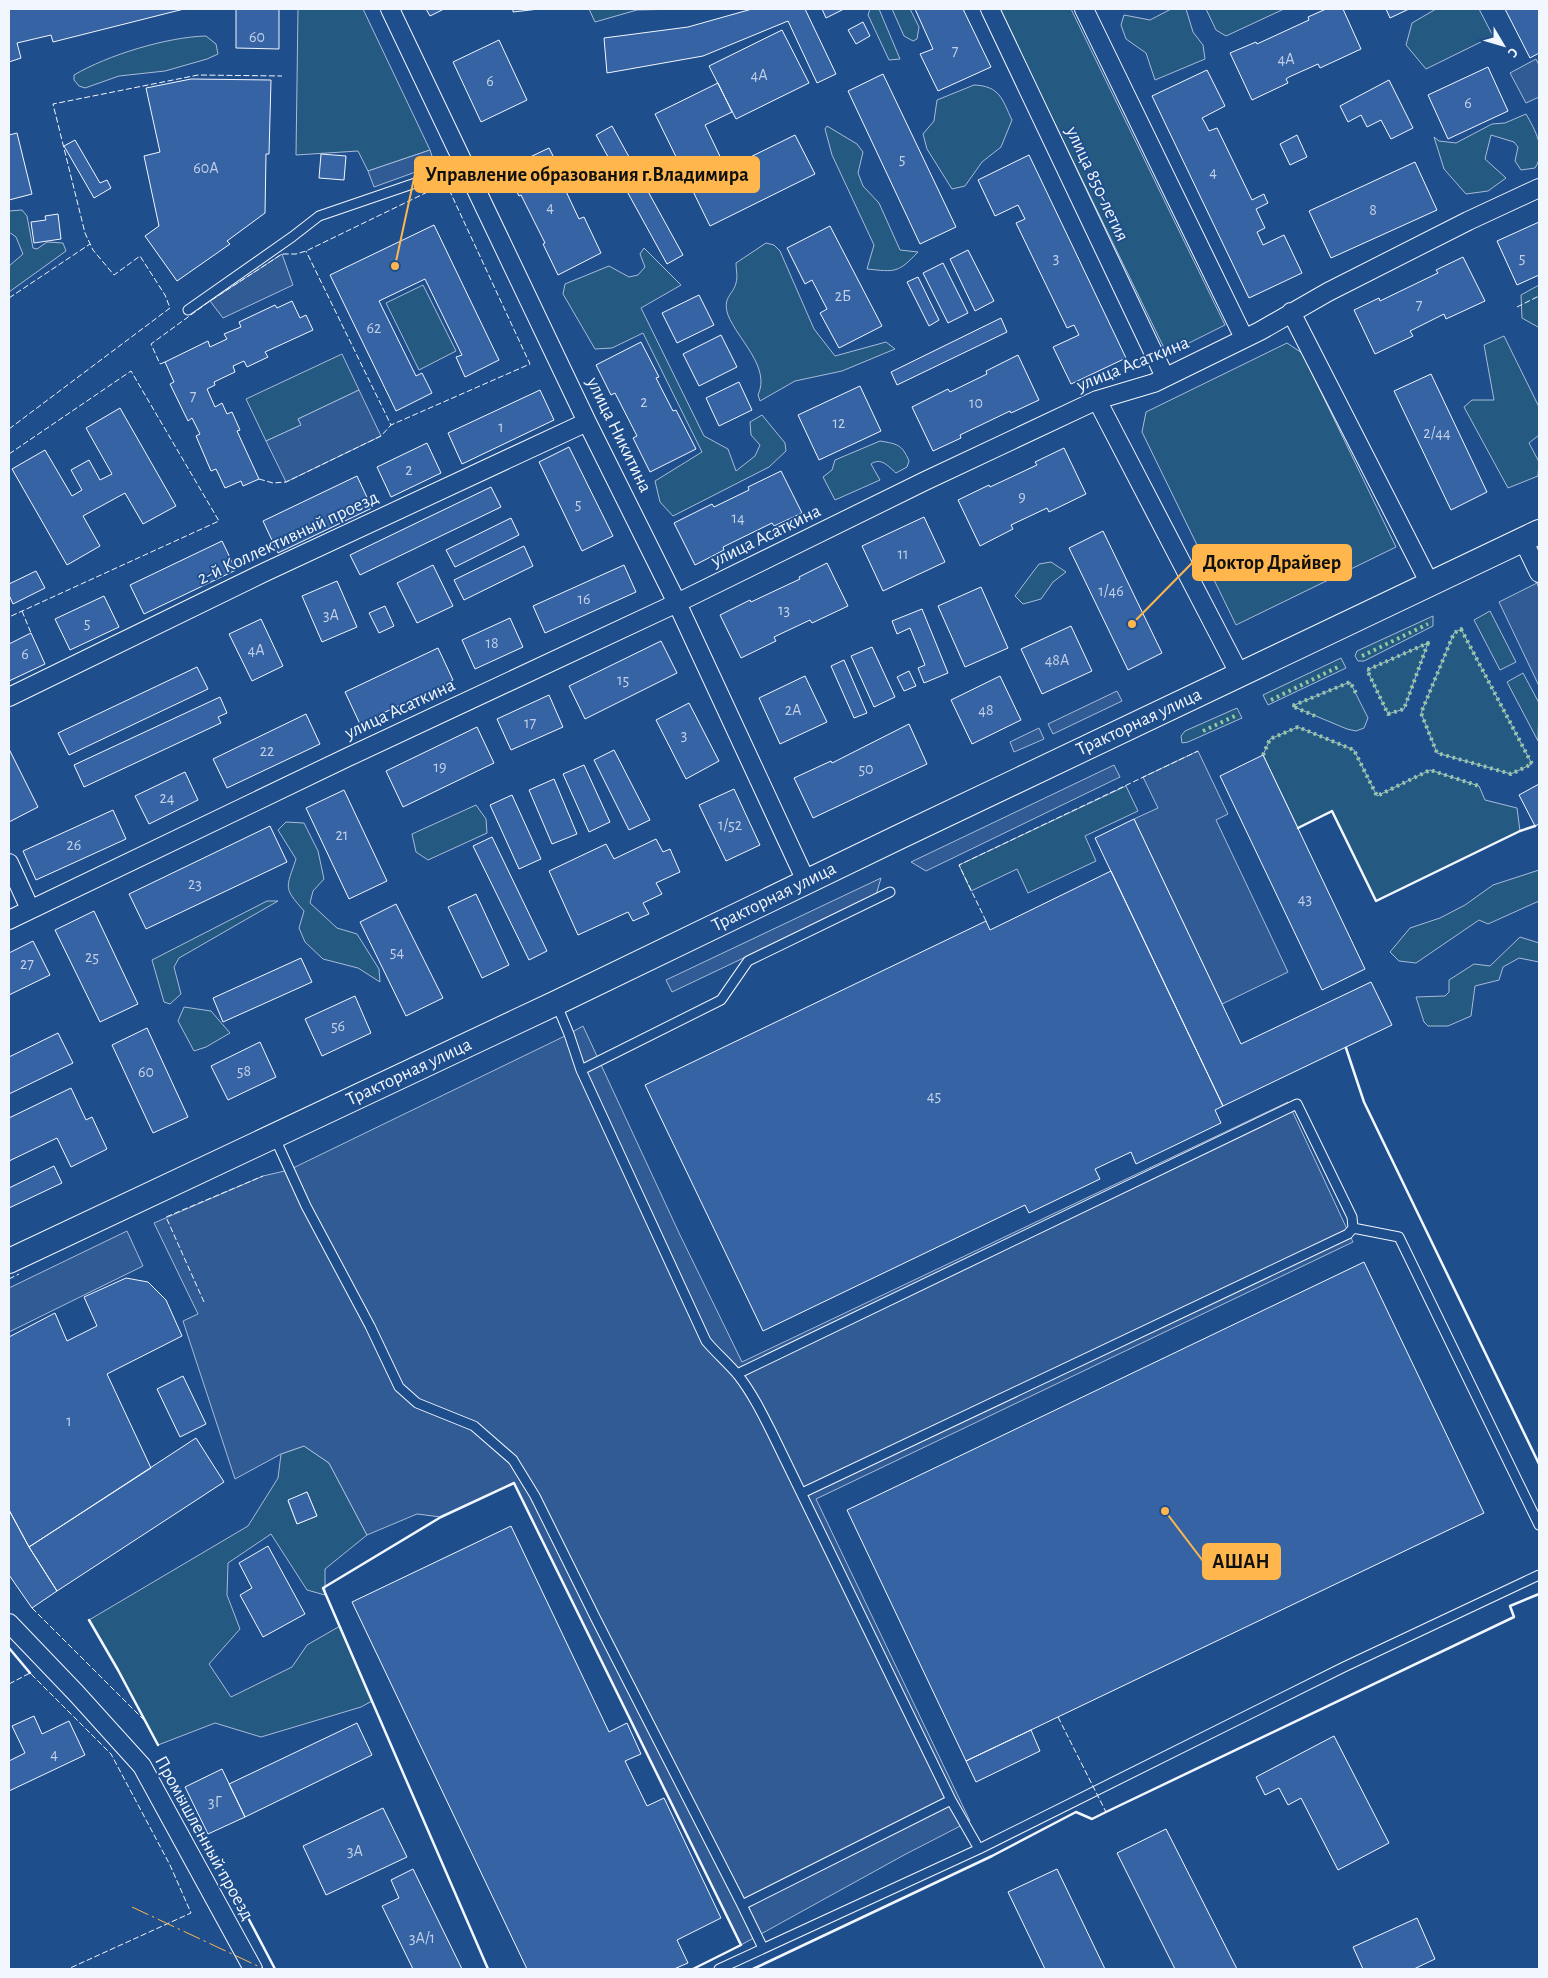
<svg xmlns="http://www.w3.org/2000/svg" width="1548" height="1978" viewBox="0 0 1548 1978" font-family="'Alegreya Sans',sans-serif">
	<rect width="100%" height="100%" fill="#1f4e8c"/>
	<path fill="#245a82" stroke="#a8bbd7" fill-rule="evenodd" d="M298,9H363L430,150L368,171L358,151L296,155Z
		M589,9H682L637,10L595,22Z
		M870,9H879L900,59L889,60L868,15Z
		M892,9H910L919,27L917,39L913,41L904,36Z
		M999,9H1071L1225,325L1167,354Z
		M1171,9H1186L1193,32L1203,45L1205,59L1155,80L1146,53L1126,39L1121,25L1124,15L1150,20Z
		M1206,9H1284L1226,36L1216,30Z
		M1436,9H1479L1493,36L1426,69L1406,45L1412,23Z
		M206,36L216,44L218,54L207,59L165,71L119,76L85,88L79,86L74,80V75C108,55 167,37 206,36Z
		M974,85C1000,86 1002,99 1012,120L1001,147L982,162L965,186L952,189L927,149L923,134L934,121L937,100Z
		M1526,114C1535,130 1547,150 1535,168L1521,170L1515,161L1518,147L1514,142L1491,135L1485,159L1506,178L1488,191L1466,194L1444,169L1434,137L1439,141L1456,143L1492,124L1505,123Z
		M827,126L857,144L863,152L858,173L863,186L879,203L900,250L918,252C898,273 896,272 867,269L874,245L832,155L825,129Z
		M22,210L27,216L33,248L37,249L47,242L63,243L66,251L9,292V266L23,254L16,237L9,232V211Z
		M766,243L774,245L780,251L814,329L835,356L886,342L895,349L842,371L795,381L760,401L758,395C771,367 738,340 728,315C722,297 733,295 736,283C738,277 736,269 736,263Z
		M644,248L681,285L641,308L704,436L728,449L736,471L755,456L760,445L751,435L750,422L762,415L785,443L786,451L769,467L673,516L660,502L655,481L702,452L643,333L612,348L595,349L563,294L565,284L609,266L629,277L638,275L645,267L640,254Z
		M423,285L456,351L419,370L386,303Z
		M1539,285V326L1538,327L1522,318L1521,295Z
		M1504,336L1539,407V435L1529,443L1539,462L1538,476L1508,488L1464,407L1472,400H1494L1484,345Z
		M1287,343L1302,353L1396,547L1236,625L1142,432L1146,412Z
		M342,354L359,390L298,419L301,425L266,441L246,399Z
		M880,441C897,444 902,444 909,461L907,467L896,473C888,466 881,457 871,464L880,480L835,500L823,477L832,470L835,460Z
		M1051,562L1066,572L1053,582L1041,599L1023,604L1015,596L1039,564Z
		M1490,611L1516,662L1500,670L1474,620Z
		M1433,616V626L1364,661H1358L1355,656L1357,651Z
		M1461,629L1532,764L1511,774L1437,753L1421,713L1454,633Z
		M1428,643L1404,709L1388,714L1367,670Z
		M1341,658L1346,668L1268,705L1263,695Z
		M1523,673L1539,703L1538,741L1507,682Z
		M1350,682L1368,718L1364,728L1356,731L1347,729L1292,706Z
		M1237,708L1242,718L1188,742L1182,743L1181,736L1185,731Z
		M1298,727L1354,750L1377,796L1430,770L1479,786L1485,800L1517,808L1520,831L1376,901L1332,812L1298,828L1263,755L1270,739Z
		M1126,786L1138,811L1085,836L1096,861L1028,893L1017,869L971,891L959,865Z
		M476,805L486,819L487,833L428,860L416,852L412,834Z
		M286,822L304,823L318,851L324,879L313,891L310,903L337,928L357,934L379,969L380,982L358,968L323,959L305,942L299,928L304,911C283,887 286,889 296,859L278,830Z
		M1539,870V901L1488,924L1479,920L1416,963L1399,961L1390,952L1410,928L1440,918L1465,905L1493,885Z
		M267,901H278L179,958L174,967L181,994L170,1004L164,1002L152,960Z
		M1520,937L1539,943V962L1519,958L1503,967L1499,980L1475,986L1471,1016L1448,1026H1428L1424,1022L1416,997L1445,996L1449,992V980L1474,964L1490,966Z
		M184,1007L211,1011L230,1033L206,1047L194,1051L178,1021Z
		M304,1446L329,1463L367,1535L325,1569V1595L307,1590L271,1534L228,1563L227,1595L240,1629L209,1664L231,1697L292,1667L307,1645L340,1626L372,1701L361,1707L261,1737L215,1723L158,1745L118,1670L89,1620L248,1526L278,1478L281,1454ZM307,1492L317,1516L297,1524L288,1501Z"/>
	<path fill="#305b95" stroke="#a8bbd7" d="M1536,59L1539,65V97L1526,103L1510,73Z
		M430,150L435,165L374,187L368,171Z
		M282,254L293,285L223,318L210,301Z
		M359,390L381,436L286,482L266,441L301,425L298,419Z
		M1537,583L1539,589V686L1499,602Z
		M1117,691L1122,701L1053,734L1048,724Z
		M1039,728L1044,739L1014,752L1010,742Z
		M1198,751L1228,814L1216,820L1288,972L1222,1004L1134,819L1158,808L1143,777Z
		M1114,765L1120,777L926,871L911,862Z
		M881,878L876,895L672,992L666,980Z
		M583,1026L680,1235L742,1362L1288,1102L1353,1242L816,1499L970,1821L904,1855L741,1945L514,1483L441,1517L417,1514L367,1535L329,1463L304,1446L281,1454L235,1479L183,1321L198,1314L154,1223L263,1176L289,1170L569,1034Z
		M127,1231L143,1266L9,1332V1288Z"/>
	<path fill="#3563a3" stroke="#f2f6ff" d="M9,9H184L53,42L51,35L17,43L21,58L9,62Z
		M236,9H279V49L236,48Z
		M426,9H444L430,16Z
		M513,9H539L513,12Z
		M752,9H805L836,74L817,83L788,21L703,56L607,73L604,38L688,27Z
		M822,9H844L826,18Z
		M915,9H963L991,67L938,91L920,54L933,49Z
		M1326,9H1343L1361,49L1320,68L1318,64L1289,77L1286,79L1288,83L1252,100L1230,53L1256,42L1257,44L1309,20L1308,17Z
		M1386,9H1409L1390,18Z
		M1505,9H1539V53L1530,58Z
		M863,22L870,36L856,44L848,30Z
		M782,30L809,83L736,119L709,66Z
		M499,40L527,100L481,122L453,62Z
		M1488,67L1508,111L1448,139L1428,95Z
		M1207,70L1225,106L1202,118L1205,123L1209,131L1217,128L1252,200L1264,194L1266,199L1268,203L1256,209L1265,228L1257,232L1263,245L1284,235L1302,273L1249,298L1152,96Z
		M883,74L956,227L920,244L848,91Z
		M191,79L271,80L269,154H266L265,213L227,241L230,244L177,281L145,236L159,226L144,156L160,152L146,88Z
		M1389,80L1413,128L1391,139L1381,120L1367,127L1361,115L1348,122L1340,106Z
		M718,83L732,112L705,125L726,169L795,135L815,174L710,226L655,114Z
		M612,126L683,255L667,264L596,135Z
		M17,133L32,194L9,200V135Z
		M1297,135L1307,157L1290,165L1280,144Z
		M75,140L100,183L107,180L111,188L94,198L64,146Z
		M549,148L567,183L563,185L579,219L584,217L601,253L558,275L543,244L545,243L521,195L519,196L505,169Z
		M321,154L346,156L344,180L319,178Z
		M1029,155L1126,358L1071,384L1053,347L1079,335L1074,325L1067,328L1016,223L1025,219L1018,205L995,216L978,180Z
		M1415,162L1437,210L1331,258L1309,211Z
		M58,214L61,239L34,243L31,222L46,220L45,216Z
		M1539,222V275L1517,285L1497,241Z
		M434,225L499,360L465,377L456,357L462,355L425,279L379,301L416,376L422,373L432,393L396,411L330,275Z
		M830,226L882,326L839,348L820,313L827,309L812,280L805,284L787,248Z
		M968,250L994,301L975,311L950,259Z
		M1463,257L1485,301L1446,319L1444,314L1410,331L1413,336L1375,354L1354,310L1379,298L1380,301L1438,273L1436,270Z
		M943,263L968,313L948,323L923,273Z
		M918,277L939,320L929,326L907,282Z
		M699,295L714,325L677,343L662,313Z
		M292,301L300,318L306,315L313,330L265,352L268,357L247,367L244,361L233,366L235,372L214,382L215,385L207,389L215,407L222,403L227,414L232,412L240,430L237,431L259,479L243,486L241,481L225,488L216,469L211,471L196,436L200,434L192,418L188,421L170,384L174,382L165,362L208,341L210,347L227,339L224,334L241,327L239,322L275,305L277,308Z
		M1001,318L1007,332L897,385L891,372Z
		M721,335L737,367L699,386L683,354Z
		M641,342L659,377L656,378L673,411L676,410L696,449L650,472L633,438L637,436L615,393L611,395L596,365Z
		M1018,355L1039,400L1011,413L1010,411L960,435L961,438L933,451L912,407L948,389L950,392L987,374L986,371Z
		M1431,374L1487,492L1451,510L1394,391Z
		M739,382L752,410L719,426L706,398Z
		M860,386L881,431L819,460L798,415Z
		M540,390L554,420L462,464L448,433Z
		M120,408L176,506L143,524L125,493L83,516L100,546L67,565L12,469L45,450L72,496L82,490L71,470L89,460L100,480L112,474L86,428Z
		M427,443L441,473L391,497L377,467Z
		M569,447L613,536L582,551L539,462Z
		M1064,448L1086,494L1049,512L1047,508L1011,525L1013,529L980,546L958,500L989,485L990,487L1037,465L1035,462Z
		M781,471L802,513L774,526L772,523L723,547L724,550L695,565L674,523L712,504L714,507L749,490L748,487Z
		M357,476L372,508L278,553L263,521Z
		M491,487L501,507L360,575L350,555Z
		M924,517L945,562L883,591L862,546Z
		M511,518L519,535L455,567L446,550Z
		M1103,531L1162,653L1128,670L1069,548Z
		M222,541L236,570L144,614L130,585Z
		M524,546L533,566L464,600L454,580Z
		M827,563L848,606L812,623L810,620L774,637L776,641L741,658L720,615L750,600L751,602L800,579L799,577Z
		M433,565L453,606L417,623L397,583Z
		M624,565L636,592L545,633L533,606Z
		M36,571L45,588L13,604L9,595V584Z
		M337,581L357,627L322,642L302,596Z
		M981,587L1008,648L965,667L938,606Z
		M104,596L119,627L70,650L55,619Z
		M385,606L394,626L379,633L369,613Z
		M922,609L948,673L924,683L918,668L925,665L910,628L897,634L892,621Z
		M510,618L523,647L475,669L462,640Z
		M261,619L283,666L252,681L229,634Z
		M1071,626L1092,671L1042,694L1021,649Z
		M31,633L45,664L9,681V644Z
		M661,641L677,673L585,719L569,686Z
		M872,647L895,697L874,707L851,656Z
		M438,648L453,680L360,724L345,692Z
		M844,660L867,713L854,718L831,666Z
		M197,667L208,689L69,755L58,733Z
		M909,671L916,686L904,691L897,677Z
		M805,676L827,722L780,744L759,698Z
		M1000,676L1021,720L972,744L951,700Z
		M549,695L563,727L511,750L497,719Z
		M220,697L227,713L218,717L221,723L84,787L74,765Z
		M689,703L719,761L686,779L656,720Z
		M306,714L320,744L227,788L213,759Z
		M909,724L927,764L813,818L794,778L831,761L832,763L836,761Z
		M477,727L494,763L403,807L386,771Z
		M9,749L38,807L9,822Z
		M614,750L650,820L629,830L594,760Z
		M1263,755L1365,969L1322,990L1220,776Z
		M584,765L610,822L589,832L563,774Z
		M185,772L198,800L149,824L135,796Z
		M554,779L577,834L552,844L529,790Z
		M1539,784V824L1535,826L1519,795Z
		M734,789L760,845L726,861L699,805Z
		M344,790L387,881L349,899L306,808Z
		M512,795L541,859L519,869L490,805Z
		M113,810L126,839L36,880L23,851Z
		M1134,819L1241,1044L1371,982L1392,1025L1223,1106L1095,838Z
		M270,826L287,862L146,929L129,894Z
		M492,837L547,951L529,960L473,846Z
		M656,839L663,852L670,849L680,872L656,883L662,894L643,903L649,914L633,921L628,912L578,935L549,871L606,844L614,859Z
		M1111,871L1223,1106L1215,1110L1221,1123L1136,1164L1131,1152L1095,1169L1100,1179L1029,1213L1025,1205L763,1331L645,1085L986,921L990,930Z
		M476,894L509,965L482,978L448,907Z
		M396,904L443,998L406,1016L360,922Z
		M94,911L138,1004L100,1022L55,930Z
		M33,941L50,975L9,995V953Z
		M301,958L312,982L223,1022L213,998Z
		M355,996L371,1033L322,1056L305,1019Z
		M147,1028L188,1117L153,1133L112,1045Z
		M58,1033L73,1063L9,1094V1057Z
		M260,1042L276,1077L228,1100L211,1066Z
		M71,1088L86,1120L92,1117L107,1149L71,1167L57,1138L9,1161V1118Z
		M54,1166L62,1183L9,1208V1188Z
		M1364,1262L1484,1513L966,1761L847,1510Z
		M126,1278L148,1282L166,1300L182,1336L107,1374L151,1468L29,1547L9,1510V1337L55,1313L67,1341L97,1326L84,1297Z
		M183,1376L206,1424L180,1437L157,1389Z
		M196,1438L224,1482L57,1591L29,1547Z
		M307,1492L317,1516L297,1524L288,1500Z
		M9,1510L29,1547L57,1591L32,1608L9,1575Z
		M511,1526L609,1732L627,1723L641,1754L625,1761L647,1806L664,1798L721,1918L677,1940L688,1963L674,1969H527L352,1602Z
		M268,1546L305,1614L263,1637L240,1595L252,1588L239,1563Z
		M34,1716L42,1734L69,1721L85,1755L9,1791V1761L25,1753L12,1726Z
		M357,1723L372,1755L245,1817L229,1784Z
		M1031,1730L1040,1751L976,1782L966,1761Z
		M1334,1736L1389,1843L1338,1870L1301,1798L1288,1805L1279,1788L1265,1795L1256,1777Z
		M222,1769L245,1817L208,1834L185,1787Z
		M383,1808L407,1857L326,1895L303,1846Z
		M1166,1829L1237,1969H1175L1117,1853Z
		M413,1869L462,1969H413L382,1906L399,1898L391,1880Z
		M1057,1869L1105,1969H1045L1008,1892Z
		M1417,1918L1435,1959L1414,1969H1363L1353,1947Z"/>
	<g fill="none" stroke-linecap="round" stroke-linejoin="round">
		<defs>
			<path id="service" d="M188,310L292,237L319,216L465,166
				M581,1070L721,1000L748,961L890,892
				M274,1136L306,1206L370,1326L399,1387L417,1403L474,1426L513,1460L535,1496L596,1619L742,1905L951,1800L772,1433C762,1413 752,1393 738,1375C728,1363 716,1353 706,1341L581,1070L569,1034L556,1003
				M1353,1228L1399,1237L1539,1525
				M737,1374L1297,1104L1352,1217L1353,1228L1348,1234L802,1493
				M979,1849L1344,1667L1539,1575
				M742,1905L763,1948
				M719,1969L979,1849L951,1800"/>
			<path id="minor" d="M390,9L587,422L677,603L806,881
				M990,9L1165,377
				M1084,9L1244,338
				M1291,312L1430,584
				M1097,400L1240,675
				M1523,540L1539,573
				M9,697L263,573L587,422
				M9,863L30,909
				M9,920L348,757L677,603L925,481L1097,400L1154,383L1260,331L1328,292L1468,221L1539,188
				M9,1623L76,1693L142,1766L253,1969"/>
			<path id="secondary" d="M9,1261L556,1003L899,837L1539,532"/>
		</defs>
		<use href="#service" stroke="#f2f6ff" stroke-width="11"/>
		<use href="#minor" stroke="#f2f6ff" stroke-width="20"/>
		<use href="#secondary" stroke="#f2f6ff" stroke-width="26"/>
		<use href="#service" stroke="#1f4e8c" stroke-width="9"/>
		<use href="#minor" stroke="#1f4e8c" stroke-width="18"/>
		<use href="#secondary" stroke="#1f4e8c" stroke-width="24"/>
		<path stroke="#97c8a6" stroke-width="4" stroke-dasharray="2.5 4" stroke-linecap="butt" d="M1461,629L1532,764L1511,774L1437,753L1421,713L1454,633Z
			M1428,643L1404,709L1388,714L1367,670Z
			M1362,656L1428,624
			M1271,700L1340,666
			M1315,716L1292,706L1350,682L1357,695
			M1203,731L1237,715
			M1263,755L1270,739L1298,727L1354,750L1377,796L1430,770L1479,786"/>
		<path stroke="#f2f6ff" stroke-width="1" stroke-dasharray="6 2.5" stroke-linecap="butt" d="M9,298L90,244
			M1517,307L1539,296
			M165,362L160,364L151,344L210,301L282,254H296L306,251L446,183L530,364L391,425L306,251
			M9,429L170,308L165,295L140,256L114,275L93,250L85,233L53,104L198,75L282,76
			M9,454L131,371L219,521L9,617
			M259,479L273,483L286,482L381,436L391,425
			M22,611L31,633
			M986,921L959,865L1198,751
			M9,1279L19,1274
			M204,1302L166,1217L263,1176
			M32,1608L148,1724
			M9,1684L30,1673L111,1754L170,1865L191,1913L68,1969
			M1058,1717L1106,1812"/>
		<path stroke="#f2f6ff" stroke-width="2.5" d="M1298,828L1332,811L1376,901L1520,831L1535,826
			M1346,1048L1364,1102L1539,1464
			M89,1620L118,1670L158,1745
			M9,1648L30,1673
			M179,1788L215,1857
			M223,1870L275,1969
			M488,1969L323,1588L441,1517L514,1483L741,1945L693,1969
			M753,1969L992,1856L1076,1812L1092,1819L1106,1812L1514,1617L1510,1606L1539,1594"/>
		<path stroke="#ffb74d" stroke-width="1" stroke-dasharray="18 4 2.5 4" stroke-linecap="butt" d="M132,1907L264,1969"/>
	</g>
	<g text-anchor="middle" dominant-baseline="central" stroke-width="4" stroke-linejoin="round" paint-order="stroke">
		<g font-size="16" fill="#c3d1e8">
			<text x="257" y="37">60</text>
			<text x="955" y="51">7</text>
			<text x="1286" y="59">4А</text>
			<text x="759" y="75">4А</text>
			<text x="490" y="81">6</text>
			<text x="1468" y="103">6</text>
			<text x="902" y="159">5</text>
			<text x="206" y="168">60А</text>
			<text x="1213" y="172">4</text>
			<text x="550" y="207">4</text>
			<text x="1373" y="210">8</text>
			<text x="1056" y="258">3</text>
			<text x="1522" y="258">5</text>
			<text x="843" y="296">2Б</text>
			<text x="1419" y="305">7</text>
			<text x="374" y="328">62</text>
			<text x="193" y="396">7</text>
			<text x="644" y="402">2</text>
			<text x="976" y="403">10</text>
			<text x="839" y="423">12</text>
			<text x="501" y="427">1</text>
			<text x="1437" y="433">2/44</text>
			<text x="409" y="470">2</text>
			<text x="1022" y="497">9</text>
			<text x="578" y="504">5</text>
			<text x="738" y="518">14</text>
			<text x="903" y="554">11</text>
			<text x="1111" y="591">1/46</text>
			<text x="584" y="599">16</text>
			<text x="784" y="610">13</text>
			<text x="331" y="615">3А</text>
			<text x="87" y="623">5</text>
			<text x="492" y="643">18</text>
			<text x="256" y="650">4А</text>
			<text x="25" y="654">6</text>
			<text x="1057" y="660">48А</text>
			<text x="623" y="680">15</text>
			<text x="793" y="710">2А</text>
			<text x="986" y="710">48</text>
			<text x="530" y="723">17</text>
			<text x="684" y="735">3</text>
			<text x="267" y="751">22</text>
			<text x="440" y="767">19</text>
			<text x="866" y="769">50</text>
			<text x="167" y="798">24</text>
			<text x="730" y="825">1/52</text>
			<text x="342" y="835">21</text>
			<text x="74" y="845">26</text>
			<text x="195" y="884">23</text>
			<text x="1305" y="899">43</text>
			<text x="397" y="952">54</text>
			<text x="92" y="957">25</text>
			<text x="27" y="964">27</text>
			<text x="338" y="1026">56</text>
			<text x="244" y="1071">58</text>
			<text x="146" y="1072">60</text>
			<text x="934" y="1096">45</text>
			<text x="69" y="1421">1</text>
			<text x="54" y="1754">4</text>
			<text x="215" y="1802">3Г</text>
			<text x="355" y="1851">3А</text>
			<text x="422" y="1938">3А/1</text>
		</g>
		<g font-size="19" fill="#f2f6ff" stroke="#1f4e8c">
			<text transform="translate(1097 184) rotate(65)">улица 850-летия</text>
			<text transform="translate(1133 364) rotate(-22)">улица Асаткина</text>
			<text transform="translate(619 435) rotate(64)">улица Никитина</text>
			<text transform="translate(766 536) rotate(-26)">улица Асаткина</text>
			<text transform="translate(288 538) rotate(-25)">2-й Коллективный проезд</text>
			<text transform="translate(400 709) rotate(-25)">улица Асаткина</text>
			<text transform="translate(1139 722) rotate(-25)">Тракторная улица</text>
			<text transform="translate(774 897) rotate(-26)">Тракторная улица</text>
			<text transform="translate(409 1072) rotate(-25)">Тракторная улица</text>
			<text transform="translate(204 1838) rotate(61)">Промышленный проезд</text>
		</g>
	</g>
	<path fill="none" stroke="#ffb74d" stroke-width="2" d="M395 266L415 174M1132 624L1193 562M1165 1511L1203 1561"/>
	<g fill="#ffb74d" stroke="#1f4e8c" stroke-width="2">
		<circle cx="395" cy="266" r="5"/>
		<circle cx="1132" cy="624" r="5"/>
		<circle cx="1165" cy="1511" r="5"/>
	</g>
	<g fill="#ffb74d" stroke="#ffb74d" stroke-width="2">
		<rect x="415" y="157" width="344" height="35" rx="5"/>
		<rect x="1193" y="545" width="158" height="35" rx="5"/>
		<rect x="1203" y="1544" width="77" height="35" rx="5"/>
	</g>
	<g font-size="20" text-anchor="middle" font-weight="bold" fill="#111">
		<text x="587" y="181">Управление образования г.Владимира</text>
		<text x="1272" y="569">Доктор Драйвер</text>
		<text x="1241" y="1568">АШАН</text>
	</g>
	<rect width="1548" height="1978" fill="none" stroke="#f2f6ff" stroke-width="20"/>
	<g transform="translate(1503 45) rotate(128)" stroke="#1f4e8c" stroke-width="4" paint-order="stroke">
	<path d="M0-4L9 19L0 12L-9 19Z" fill="#f2f6ff"/>
	<text y="-8" font-size="14" font-weight="bold" text-anchor="middle" fill="#f2f6ff">С</text>
	</g>
</svg>
